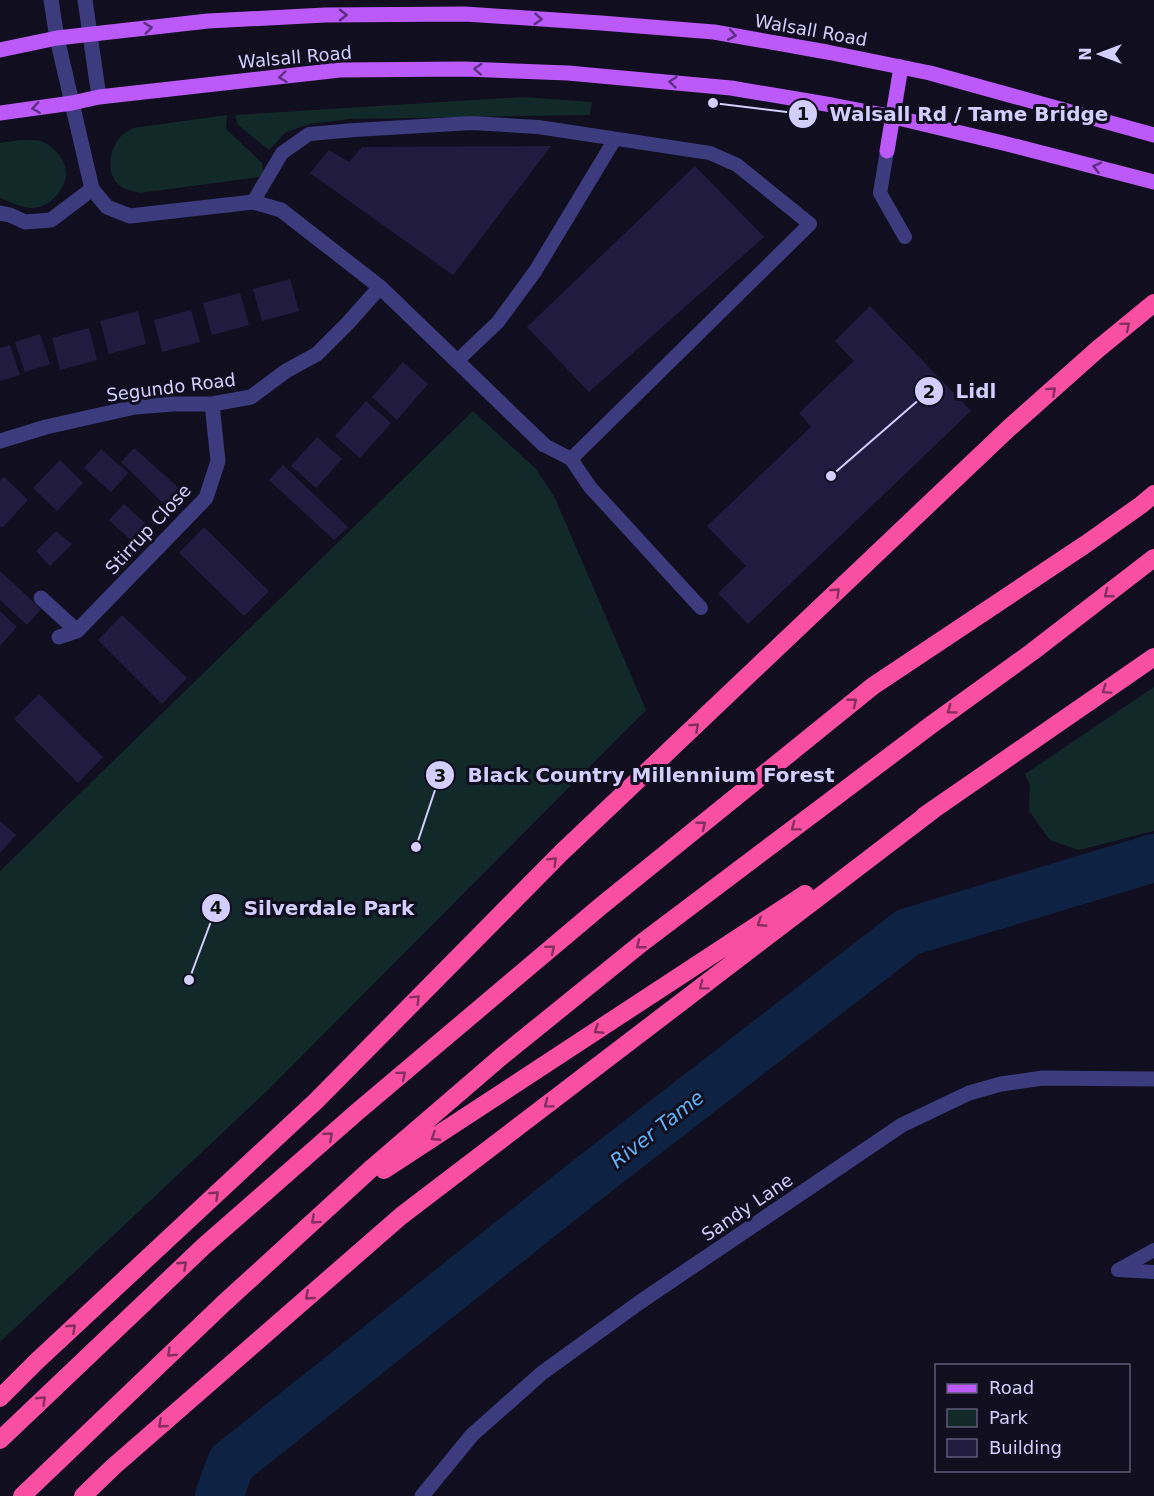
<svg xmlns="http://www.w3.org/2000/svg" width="1154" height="1496" viewBox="0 0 1154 1496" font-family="'DejaVu Sans',sans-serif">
	<rect width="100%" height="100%" fill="#110e20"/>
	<path fill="#112928" d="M523,97L592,102L590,115L350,119L310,124L286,132L269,150L238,125L235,115Z
		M227,115L226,129L262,163L263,171L259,177L140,193C133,191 124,190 118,184C105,171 110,148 121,136C124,133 129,131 133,128Z
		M21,140C26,140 31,140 35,140C50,141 68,160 66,176C64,191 48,209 31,208C23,208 8,201 0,198V143Z
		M473,411L536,469L554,496L646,710L269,1089L0,1342V871Z
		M1154,687V831L1079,850L1050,840L1029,811L1030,786L1025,774Z"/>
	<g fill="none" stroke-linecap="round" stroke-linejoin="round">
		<path stroke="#0e2343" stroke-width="48" d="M219,1496L231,1463L587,1180L908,932L1154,858"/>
	</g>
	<path fill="#221b40" d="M551,146L453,275L310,173L329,150L349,162L362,147Z
		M695,166L764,237L589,392L527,327Z
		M290,279L299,311L262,321L253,289Z
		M240,293L249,325L212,335L203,303Z
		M870,306L971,411L748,624L718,593L746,566L707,526L811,427L799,413L854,361L835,341Z
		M191,310L200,342L162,352L154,320Z
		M138,311L146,344L109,354L100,321Z
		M89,328L97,360L60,370L52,338Z
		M40,334L50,364L25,372L15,342Z
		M10,345L20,375L0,381V348Z
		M403,362L428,384L397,420L372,397Z
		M366,401L391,423L360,458L335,436Z
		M317,437L342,459L316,488L291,466Z
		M134,448L181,490L165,505L121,462Z
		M101,449L128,473L111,492L84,468Z
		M60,460L83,483L57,511L33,488Z
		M283,465L348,527L334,540L269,480Z
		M4,477L28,500L2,528L0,526V481Z
		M124,504L155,532L138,547L109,520Z
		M204,527L269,591L244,616L179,553Z
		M56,531L72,544L50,566L36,551Z
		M0,571L41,609L27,625L0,600Z
		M0,611L17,627L0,646Z
		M122,615L187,678L162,704L98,640Z
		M39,694L103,757L78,783L14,719Z
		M0,821L16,835L0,853Z"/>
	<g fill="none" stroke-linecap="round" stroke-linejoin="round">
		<path stroke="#3c3b7d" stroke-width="14" d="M887,151L880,193L905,237
			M253,202L282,153L309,134L355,130L472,123L538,127L710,153L737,165L810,224L571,459
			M457,361L498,322L536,270L615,139
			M544,445L571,459L590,487L701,608
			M1154,1250L1118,1270L1154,1272"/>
		<path stroke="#3c3b7d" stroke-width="15" d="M72,103L92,189L107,207L130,216L253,202L281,210L380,287L544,445
			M0,213L10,215L25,222L51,220L92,189
			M0,441L46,427L135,407L173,404H212L251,397L286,371L317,354L348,323L380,287
			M41,598L77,631
			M59,637L77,631L206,498L218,461L212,404
			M422,1496L472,1435L542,1373L640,1302L902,1125L969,1093L1001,1084L1043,1078L1154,1079"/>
		<path stroke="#3c3b7d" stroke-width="15" d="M51,0L57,38L72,103
			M85,0L99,97"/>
		<path stroke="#bb5af8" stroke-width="15" d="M0,50L57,38L208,21L325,15L465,14L601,23L714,32L827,52L930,73L1154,135
			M0,113L72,103L99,97L340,70L464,69L568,73L731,88L832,105L894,117L1003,143L1154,182
			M887,151L901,67"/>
		<path stroke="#f84fa2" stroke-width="18" d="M924,816L1154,657
			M384,1170L805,894
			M0,1398L37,1361L316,1101L561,853L1008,429L1098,349L1154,303
			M0,1440L204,1246L357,1112L601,906L873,686L1086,544L1141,505L1154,494
			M22,1496L223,1304L373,1167L502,1056L643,942L931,725L1032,652L1154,558
			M83,1496L113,1467L401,1216L933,810"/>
	</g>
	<defs><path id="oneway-chevron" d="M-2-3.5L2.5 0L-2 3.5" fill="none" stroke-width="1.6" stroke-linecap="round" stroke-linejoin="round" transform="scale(1.5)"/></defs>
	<g stroke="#5d3081">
		<use href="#oneway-chevron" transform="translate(343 15)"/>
		<use href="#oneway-chevron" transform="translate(538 19) rotate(4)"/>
		<use href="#oneway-chevron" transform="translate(148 28) rotate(-6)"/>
		<use href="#oneway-chevron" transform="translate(732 35) rotate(10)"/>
		<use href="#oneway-chevron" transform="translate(478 69) rotate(-177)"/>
		<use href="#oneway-chevron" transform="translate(283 77) rotate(174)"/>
		<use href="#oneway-chevron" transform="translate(673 82) rotate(-175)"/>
		<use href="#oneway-chevron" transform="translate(36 108) rotate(172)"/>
		<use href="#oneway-chevron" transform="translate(1097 167) rotate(-165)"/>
	</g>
	<g stroke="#842e61">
		<use href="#oneway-chevron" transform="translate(1126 326) rotate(-40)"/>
		<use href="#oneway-chevron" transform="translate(1052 391) rotate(-42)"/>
		<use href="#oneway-chevron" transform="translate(836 592) rotate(-43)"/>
		<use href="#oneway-chevron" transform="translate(1108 594) rotate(142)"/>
		<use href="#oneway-chevron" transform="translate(1106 690) rotate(145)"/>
		<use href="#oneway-chevron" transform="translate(853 702) rotate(-39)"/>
		<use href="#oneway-chevron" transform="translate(951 710) rotate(144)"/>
		<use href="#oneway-chevron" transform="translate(695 727) rotate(-43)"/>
		<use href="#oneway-chevron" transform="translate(702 825) rotate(-39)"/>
		<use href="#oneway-chevron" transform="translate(795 827) rotate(143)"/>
		<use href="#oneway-chevron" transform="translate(553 861) rotate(-45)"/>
		<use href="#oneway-chevron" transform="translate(761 923) rotate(147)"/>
		<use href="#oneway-chevron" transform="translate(640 945) rotate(142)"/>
		<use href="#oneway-chevron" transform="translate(551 949) rotate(-40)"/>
		<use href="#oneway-chevron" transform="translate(703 986) rotate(143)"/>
		<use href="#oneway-chevron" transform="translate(416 999) rotate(-45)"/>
		<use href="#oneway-chevron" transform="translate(598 1030) rotate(147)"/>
		<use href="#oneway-chevron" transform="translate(402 1075) rotate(-40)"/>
		<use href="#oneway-chevron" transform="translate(548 1104) rotate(143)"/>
		<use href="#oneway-chevron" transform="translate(329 1136) rotate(-41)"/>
		<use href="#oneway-chevron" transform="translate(435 1137) rotate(147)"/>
		<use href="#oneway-chevron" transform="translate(215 1195) rotate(-43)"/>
		<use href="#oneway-chevron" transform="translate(315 1220) rotate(138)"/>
		<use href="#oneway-chevron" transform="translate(183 1265) rotate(-43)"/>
		<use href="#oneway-chevron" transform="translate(309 1296) rotate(139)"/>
		<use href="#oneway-chevron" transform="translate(72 1328) rotate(-43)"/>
		<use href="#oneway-chevron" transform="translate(171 1353) rotate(136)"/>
		<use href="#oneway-chevron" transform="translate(42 1400) rotate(-44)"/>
		<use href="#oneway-chevron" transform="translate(162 1424) rotate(139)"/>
	</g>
	<g text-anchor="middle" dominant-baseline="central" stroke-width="6" stroke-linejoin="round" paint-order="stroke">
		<g font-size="18" fill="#d3cefd" stroke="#110e20">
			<text transform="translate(811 30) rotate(10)">Walsall Road</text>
			<text transform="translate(295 57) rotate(-5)">Walsall Road</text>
			<text transform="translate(171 387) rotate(-7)">Segundo Road</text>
			<text transform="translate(148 529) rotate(-47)">Stirrup Close</text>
			<text transform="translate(747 1207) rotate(-34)">Sandy Lane</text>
		</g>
		<g font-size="20" font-style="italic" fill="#61b4f8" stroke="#110e20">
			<text transform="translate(657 1129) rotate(-38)">River Tame</text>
		</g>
	</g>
	<path fill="none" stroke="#d3cefd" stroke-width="2" d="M713 103L803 114M831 476L929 391M416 847L440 775M189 980L216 908"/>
	<g fill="#d3cefd" stroke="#110e20" stroke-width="2">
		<circle cx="713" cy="103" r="6"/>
		<circle cx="831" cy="476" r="6"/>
		<circle cx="416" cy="847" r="6"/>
		<circle cx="189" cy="980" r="6"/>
		<circle cx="803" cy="114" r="15"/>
		<circle cx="929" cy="391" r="15"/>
		<circle cx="440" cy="775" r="15"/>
		<circle cx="216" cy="908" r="15"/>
	</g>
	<g font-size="18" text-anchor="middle" font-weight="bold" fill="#111">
		<text x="803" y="120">1</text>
		<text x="929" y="398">2</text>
		<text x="440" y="782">3</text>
		<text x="216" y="914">4</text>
	</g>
	<g font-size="20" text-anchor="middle" font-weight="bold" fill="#d3cefd" stroke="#110e20" stroke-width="6" stroke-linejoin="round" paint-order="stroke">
		<text x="969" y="121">Walsall Rd / Tame Bridge</text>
		<text x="976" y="398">Lidl</text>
		<text x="651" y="782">Black Country Millennium Forest</text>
		<text x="329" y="915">Silverdale Park</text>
	</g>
	<rect x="935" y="1364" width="195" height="108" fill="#110e20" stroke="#5f5b78" stroke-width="1.5"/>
	<rect x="947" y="1384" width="30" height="9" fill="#bb5af8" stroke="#5f5b78" stroke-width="1.5"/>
	<text x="989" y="1394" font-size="18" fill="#d3cefd">Road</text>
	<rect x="947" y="1409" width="30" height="18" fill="#112928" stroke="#5f5b78" stroke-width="1.5"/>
	<text x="989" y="1424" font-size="18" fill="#d3cefd">Park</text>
	<rect x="947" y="1439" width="30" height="18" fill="#221b40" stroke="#5f5b78" stroke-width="1.5"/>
	<text x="989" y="1454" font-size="18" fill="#d3cefd">Building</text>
	<g transform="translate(1100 54) rotate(270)" stroke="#110e20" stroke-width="4.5" paint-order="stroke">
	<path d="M0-4.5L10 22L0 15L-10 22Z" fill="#d3cefd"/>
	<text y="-9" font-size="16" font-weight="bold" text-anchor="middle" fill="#d3cefd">N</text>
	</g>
</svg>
